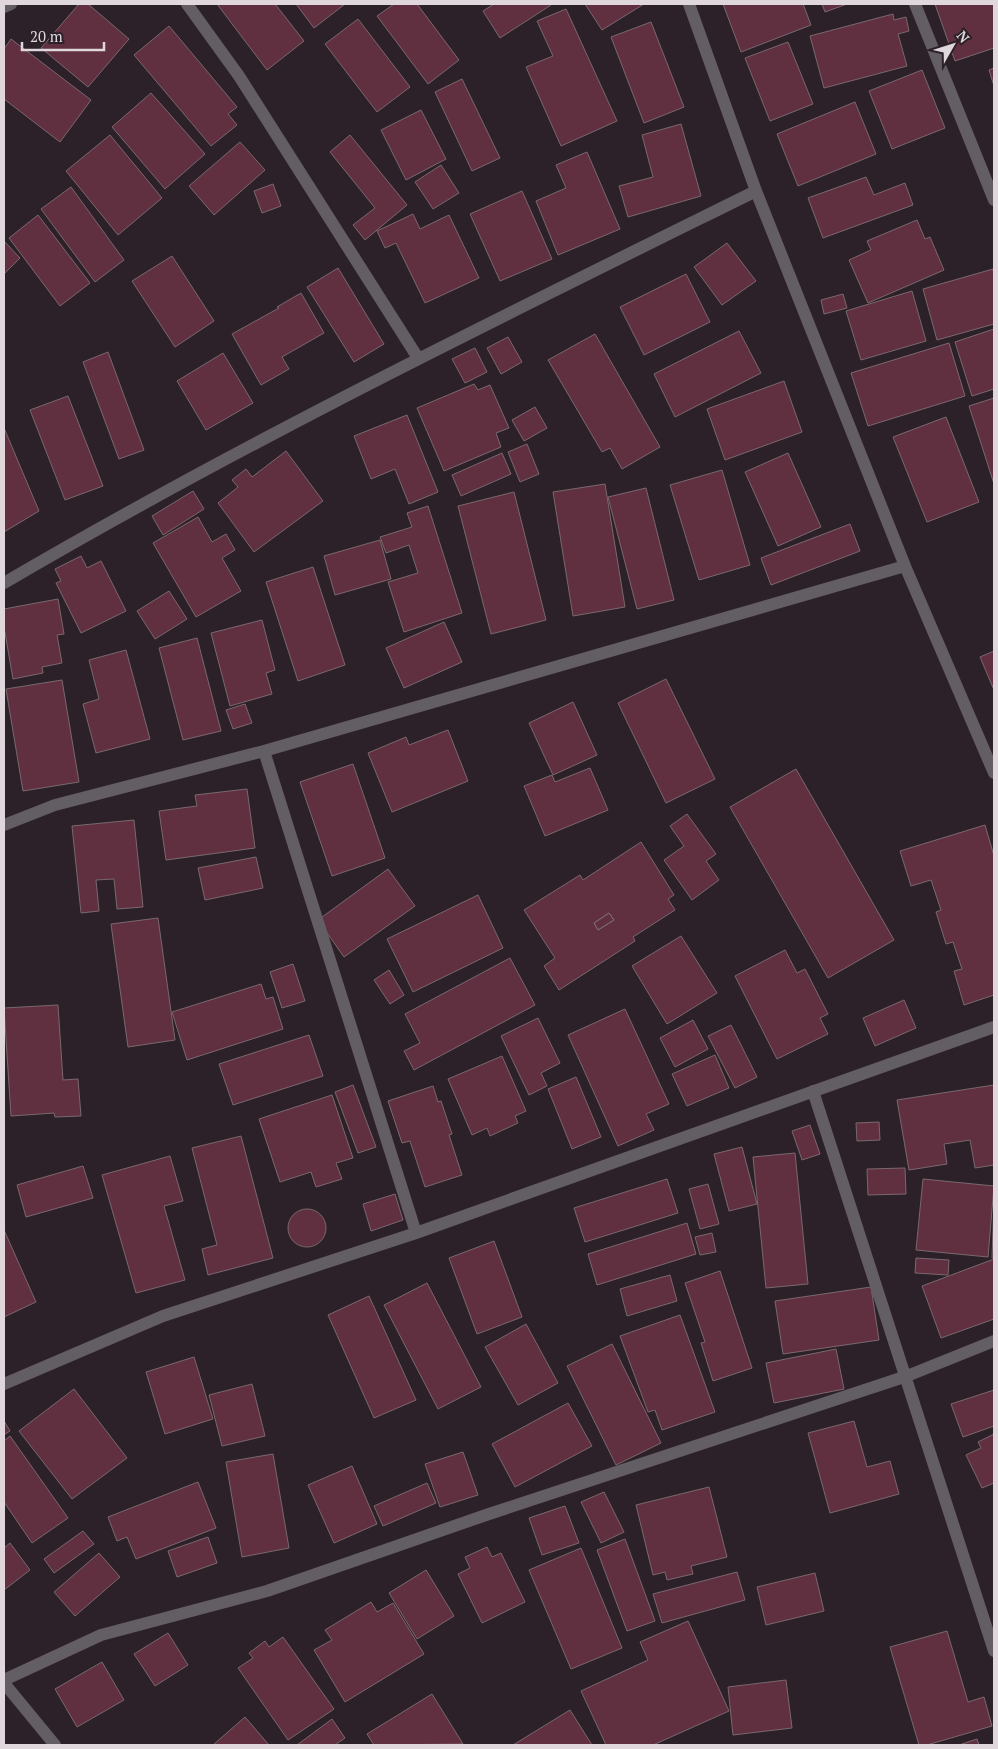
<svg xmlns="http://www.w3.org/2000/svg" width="998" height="1749" viewBox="0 0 998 1749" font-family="'PT Serif',serif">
	<rect width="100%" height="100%" fill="#2d2129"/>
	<path fill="#613040" stroke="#7a686d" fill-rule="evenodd" d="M79,4H88L129,39L88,87L41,48Z
		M217,4H275L304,41L267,70Z
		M296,4H345L314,28Z
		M394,4H417L459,60L428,84L377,16Z
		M494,4H551V5L500,38L483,11Z
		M585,4H644L602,30Z
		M723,4H803L811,25L741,52Z
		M822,4H847L825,12Z
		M935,4H994V48L955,61Z
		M566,9L617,121L561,146L526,67L553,56L537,21Z
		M893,14L894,20L906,17L909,31L898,34L907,66L824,88L810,36Z
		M358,19L410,87L377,112L325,44Z
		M651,22L684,107L644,123L611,37Z
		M169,26L237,107L228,114L237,125L211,146L134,55Z
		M11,39L91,100L60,142L4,99V49Z
		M788,42L813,104L770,121L745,58Z
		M994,68V86L989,70Z
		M922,70L945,128L892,149L869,91Z
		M462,79L500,158L472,171L435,92Z
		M151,93L205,154L165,189L112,127Z
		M855,102L876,154L798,186L777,134Z
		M421,110L446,159L406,180L381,130Z
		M681,124L701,196L628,217L619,186L653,177L642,135Z
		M110,135L162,198L118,235L66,171Z
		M350,135L407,205L365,240L353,225L375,208L330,152Z
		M240,142L265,170L214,215L189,186Z
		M587,152L620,229L558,255L536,201L566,188L556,165Z
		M441,165L459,193L433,209L415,182Z
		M866,177L874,195L905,183L913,205L823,238L808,198Z
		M273,184L281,206L262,213L254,191Z
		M71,187L124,260L95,282L41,209Z
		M522,191L552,259L500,281L470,214Z
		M413,214L420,229L449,215L479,278L425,303L396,243L385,248L377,231Z
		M38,215L90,283L60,306L9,238Z
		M917,220L925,239L930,237L944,270L868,303L849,260L871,250L867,241Z
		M4,241L20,258L4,274Z
		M727,243L756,281L722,305L694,267Z
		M172,256L214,321L175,347L132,281Z
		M338,268L384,344L354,362L307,287Z
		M993,269L994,275V324L937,340L923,289Z
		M686,274L710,322L644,355L620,307Z
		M912,291L926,341L861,360L846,311Z
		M301,293L324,333L282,357L289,369L261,385L232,334L279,308L277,307Z
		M843,294L847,308L824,314L821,300Z
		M994,329V389L972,396L955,342Z
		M739,331L761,373L675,417L654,374Z
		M595,334L660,447L622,469L610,448L602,452L548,360Z
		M508,337L522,362L501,374L487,348Z
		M949,343L965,396L868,426L851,373Z
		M475,348L487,372L465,383L452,359Z
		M108,352L144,450L119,459L83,362Z
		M223,353L253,403L206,430L177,381Z
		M784,381L802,432L725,460L707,409Z
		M474,384L478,390L490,385L509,428L496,433L501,447L444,471L417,408Z
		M68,396L103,486L65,500L30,410Z
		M994,398V484L969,406Z
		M535,407L547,428L524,441L512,420Z
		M407,415L438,492L409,504L395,469L371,479L354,436Z
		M946,417L979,502L927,522L893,437Z
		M4,428L39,511L4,532Z
		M527,444L539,474L520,482L508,452Z
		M286,451L323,501L254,552L218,503L238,487L232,480L246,469L252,477Z
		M502,453L511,474L461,496L452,475Z
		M788,453L821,527L778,546L745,472Z
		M722,470L750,565L699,580L670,485Z
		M605,484L625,607L573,616L553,492Z
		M646,488L674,600L637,609L608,497Z
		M193,491L204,509L163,535L152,516Z
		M514,492L546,620L491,634L458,506Z
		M428,506L462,613L404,632L388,582L418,573L409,545L386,553L380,537L412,527L407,513Z
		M198,517L212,542L226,534L235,550L222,558L241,591L196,617L153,543Z
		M850,524L860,551L771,585L761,558Z
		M380,540L391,579L335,595L324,556Z
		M81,556L87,568L101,561L126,611L81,633L56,583L61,581L55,569Z
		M313,567L345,665L298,681L266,582Z
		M169,591L187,619L155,639L137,611Z
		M58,599L64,634L57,635L62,663L42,667L43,673L13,679L4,627V609Z
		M262,620L275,670L266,673L272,694L230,706L211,633Z
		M444,622L462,662L404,688L386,648Z
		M197,638L221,731L183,740L159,648Z
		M126,650L150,739L96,753L83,704L99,699L89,660Z
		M994,651V690L980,657Z
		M666,679L715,779L666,803L618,703Z
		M62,680L79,782L23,791L6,689Z
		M573,702L597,755L553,775L529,723Z
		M245,704L252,723L233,729L226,710Z
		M448,730L468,781L392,812L368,753L406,737L409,745Z
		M353,764L385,858L332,876L300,782Z
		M590,768L608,810L545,836L524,786L552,775L555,782Z
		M796,769L894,940L828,978L730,807Z
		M247,789L255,848L166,860L159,811L197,806L195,795Z
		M687,814L716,854L706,861L719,880L692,900L664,860L684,846L670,826Z
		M134,820L143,907L117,909L114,879L96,880L99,911L81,913L72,826Z
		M985,825L994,856V995L964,1005L954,971L962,969L953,942L946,944L936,912L941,910L931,880L911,886L900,851Z
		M641,842L674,895L668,899L675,910L633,937L635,941L559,990L544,966L555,958L524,910L580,875L583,880ZM609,913L614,920L598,930L594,923Z
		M256,857L263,888L205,900L198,868Z
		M388,869L415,906L344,957L318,920Z
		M478,895L503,948L413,992L387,939Z
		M609,913L614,920L598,930L594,923Z
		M158,918L175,1040L128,1047L111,924Z
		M681,936L717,993L667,1024L632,966Z
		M785,950L797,973L805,969L828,1014L820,1018L828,1034L777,1059L735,976Z
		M510,958L535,1005L414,1070L404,1051L420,1043L405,1014Z
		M293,964L305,1001L282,1008L270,972Z
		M389,970L404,995L390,1004L374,980Z
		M261,984L266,999L273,997L283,1029L187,1060L172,1012Z
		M904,1000L916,1028L875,1046L863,1018Z
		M58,1005L63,1080L78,1079L81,1116L55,1117L54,1113L11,1116L4,1008Z
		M625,1009L669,1104L646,1114L654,1130L618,1146L568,1035Z
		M538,1018L560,1063L541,1073L547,1086L529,1095L501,1036Z
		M693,1020L708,1049L675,1067L660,1038Z
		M731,1025L757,1077L735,1088L708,1036Z
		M309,1035L323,1076L233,1105L219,1064Z
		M715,1055L729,1088L687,1106L672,1074Z
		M502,1056L526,1111L515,1116L518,1123L490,1136L487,1128L472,1135L448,1079Z
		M576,1077L601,1137L572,1149L548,1089Z
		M353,1085L376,1147L358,1153L335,1092Z
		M994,1085V1165L975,1168L970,1140L944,1144L947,1164L909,1170L897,1100Z
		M433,1086L438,1102L441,1101L452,1134L449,1135L462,1175L425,1187L410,1141L402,1143L388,1101Z
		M332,1095L353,1158L336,1163L342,1179L316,1187L311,1172L280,1182L259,1119Z
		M879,1122L880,1140L857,1141L856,1123Z
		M810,1125L820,1154L802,1160L792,1131Z
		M241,1136L273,1258L208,1275L202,1249L217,1245L192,1148Z
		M742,1147L757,1204L729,1211L714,1154Z
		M795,1153L808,1284L766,1288L753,1157Z
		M170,1156L183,1201L164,1206L185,1280L136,1293L102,1175Z
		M83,1166L93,1198L26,1217L17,1185Z
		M905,1168L906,1194L868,1195L867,1169Z
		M667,1179L678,1213L585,1242L574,1208Z
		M923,1179L994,1186L988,1257L916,1250Z
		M708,1184L719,1224L700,1229L689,1189Z
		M395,1194L403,1220L371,1231L363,1204Z
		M994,1201V1258H992Z
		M288 1228a19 19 0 1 1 38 0a19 19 0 1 1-38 0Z
		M687,1223L696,1254L597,1285L588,1254Z
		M4,1230L36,1302L4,1317Z
		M712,1233L716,1252L700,1255L695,1237Z
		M494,1241L522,1317L477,1334L449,1258Z
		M916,1258L949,1260L948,1275L915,1273Z
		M994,1259V1319L941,1338L922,1286Z
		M720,1271L752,1368L713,1381L701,1343L705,1342L685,1283Z
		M670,1275L677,1301L627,1316L620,1289Z
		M427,1283L481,1387L438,1409L384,1305Z
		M871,1287L879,1340L783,1354L775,1301Z
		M369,1296L416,1400L374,1418L328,1315Z
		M680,1315L715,1412L662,1430L655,1410L648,1412L620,1336Z
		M526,1324L558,1383L518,1405L485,1347Z
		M612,1344L661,1443L616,1465L567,1366Z
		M836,1349L844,1389L774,1403L766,1363Z
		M194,1357L213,1419L165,1434L146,1372Z
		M252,1384L265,1436L222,1446L209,1395Z
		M74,1389L127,1458L72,1499L19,1431Z
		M994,1390V1426L963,1437L951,1404Z
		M568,1403L592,1446L515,1487L492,1444Z
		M4,1421L10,1431L4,1435Z
		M854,1421L867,1467L890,1461L899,1494L830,1513L808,1433Z
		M994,1434V1483L982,1488L966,1455L981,1448L978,1442Z
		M10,1436L68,1518L32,1543L4,1502V1441Z
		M463,1452L478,1495L440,1507L425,1464Z
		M273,1454L289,1548L242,1557L226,1462Z
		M352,1466L377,1524L334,1543L308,1485Z
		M198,1482L216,1528L136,1559L127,1537L117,1541L108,1517Z
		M427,1483L436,1503L383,1526L374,1506Z
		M709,1487L727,1557L691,1566L693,1574L667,1580L665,1572L653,1575L636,1505Z
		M604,1492L624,1532L601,1543L581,1502Z
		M565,1506L579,1543L542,1555L529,1518Z
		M83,1531L94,1544L54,1573L44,1559Z
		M208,1537L217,1563L177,1577L168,1551Z
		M625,1539L655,1621L627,1631L597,1550Z
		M10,1543L30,1570L4,1590V1548Z
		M487,1547L492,1557L501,1553L525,1602L482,1623L458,1574L470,1568L465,1557Z
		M581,1548L622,1648L571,1669L529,1570Z
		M99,1553L120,1577L75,1616L54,1592Z
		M426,1570L454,1616L417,1639L389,1593Z
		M737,1572L745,1600L662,1623L653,1594Z
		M815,1573L824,1611L766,1625L757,1587Z
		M371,1602L377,1612L393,1603L424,1654L345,1702L314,1650L332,1640L325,1630Z
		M688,1621L729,1711L653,1745H606L581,1691L648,1660L640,1642Z
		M947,1631L968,1702L984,1697L992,1726L927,1745H919L890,1647Z
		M168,1633L188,1665L155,1686L134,1654Z
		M283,1637L334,1709L288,1740L238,1668L253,1658L249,1653L265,1641L269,1647Z
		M102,1662L124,1700L77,1727L55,1689Z
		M786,1680L792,1728L733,1735L728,1687Z
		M432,1694L463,1744L374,1745L367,1734Z
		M570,1710L592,1745H513Z
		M245,1717L269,1745H213Z
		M332,1719L345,1738L335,1745H297Z
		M977,1739L979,1745H959Z"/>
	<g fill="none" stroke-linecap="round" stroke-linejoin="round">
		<path stroke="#635e64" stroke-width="12" d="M187,4L239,76L418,358
			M689,4L756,191L905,566L994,773
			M915,4L994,200
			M4,7L11,4
			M4,583C248,440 503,316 756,191
			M264,751L416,1233
			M4,825L55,805L264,751L905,566
			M813,1091L994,1651
			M4,1384L163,1316L416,1233L994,1027
			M4,1680L101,1635L267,1591L489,1514L907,1376L994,1341
			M4,1683L55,1745"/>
	</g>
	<rect width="998" height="1749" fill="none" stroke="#dfd7dc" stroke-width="10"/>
	<g transform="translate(953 45) rotate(51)" stroke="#2d2129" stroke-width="4" paint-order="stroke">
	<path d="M0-4L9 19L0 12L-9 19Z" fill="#dfd7dc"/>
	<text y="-8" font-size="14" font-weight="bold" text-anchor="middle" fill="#dfd7dc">N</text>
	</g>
	<path d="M22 42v8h82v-8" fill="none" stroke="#dfd7dc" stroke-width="2.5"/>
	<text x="30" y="42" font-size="15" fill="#dfd7dc" stroke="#2d2129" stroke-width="4" paint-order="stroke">20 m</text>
</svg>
